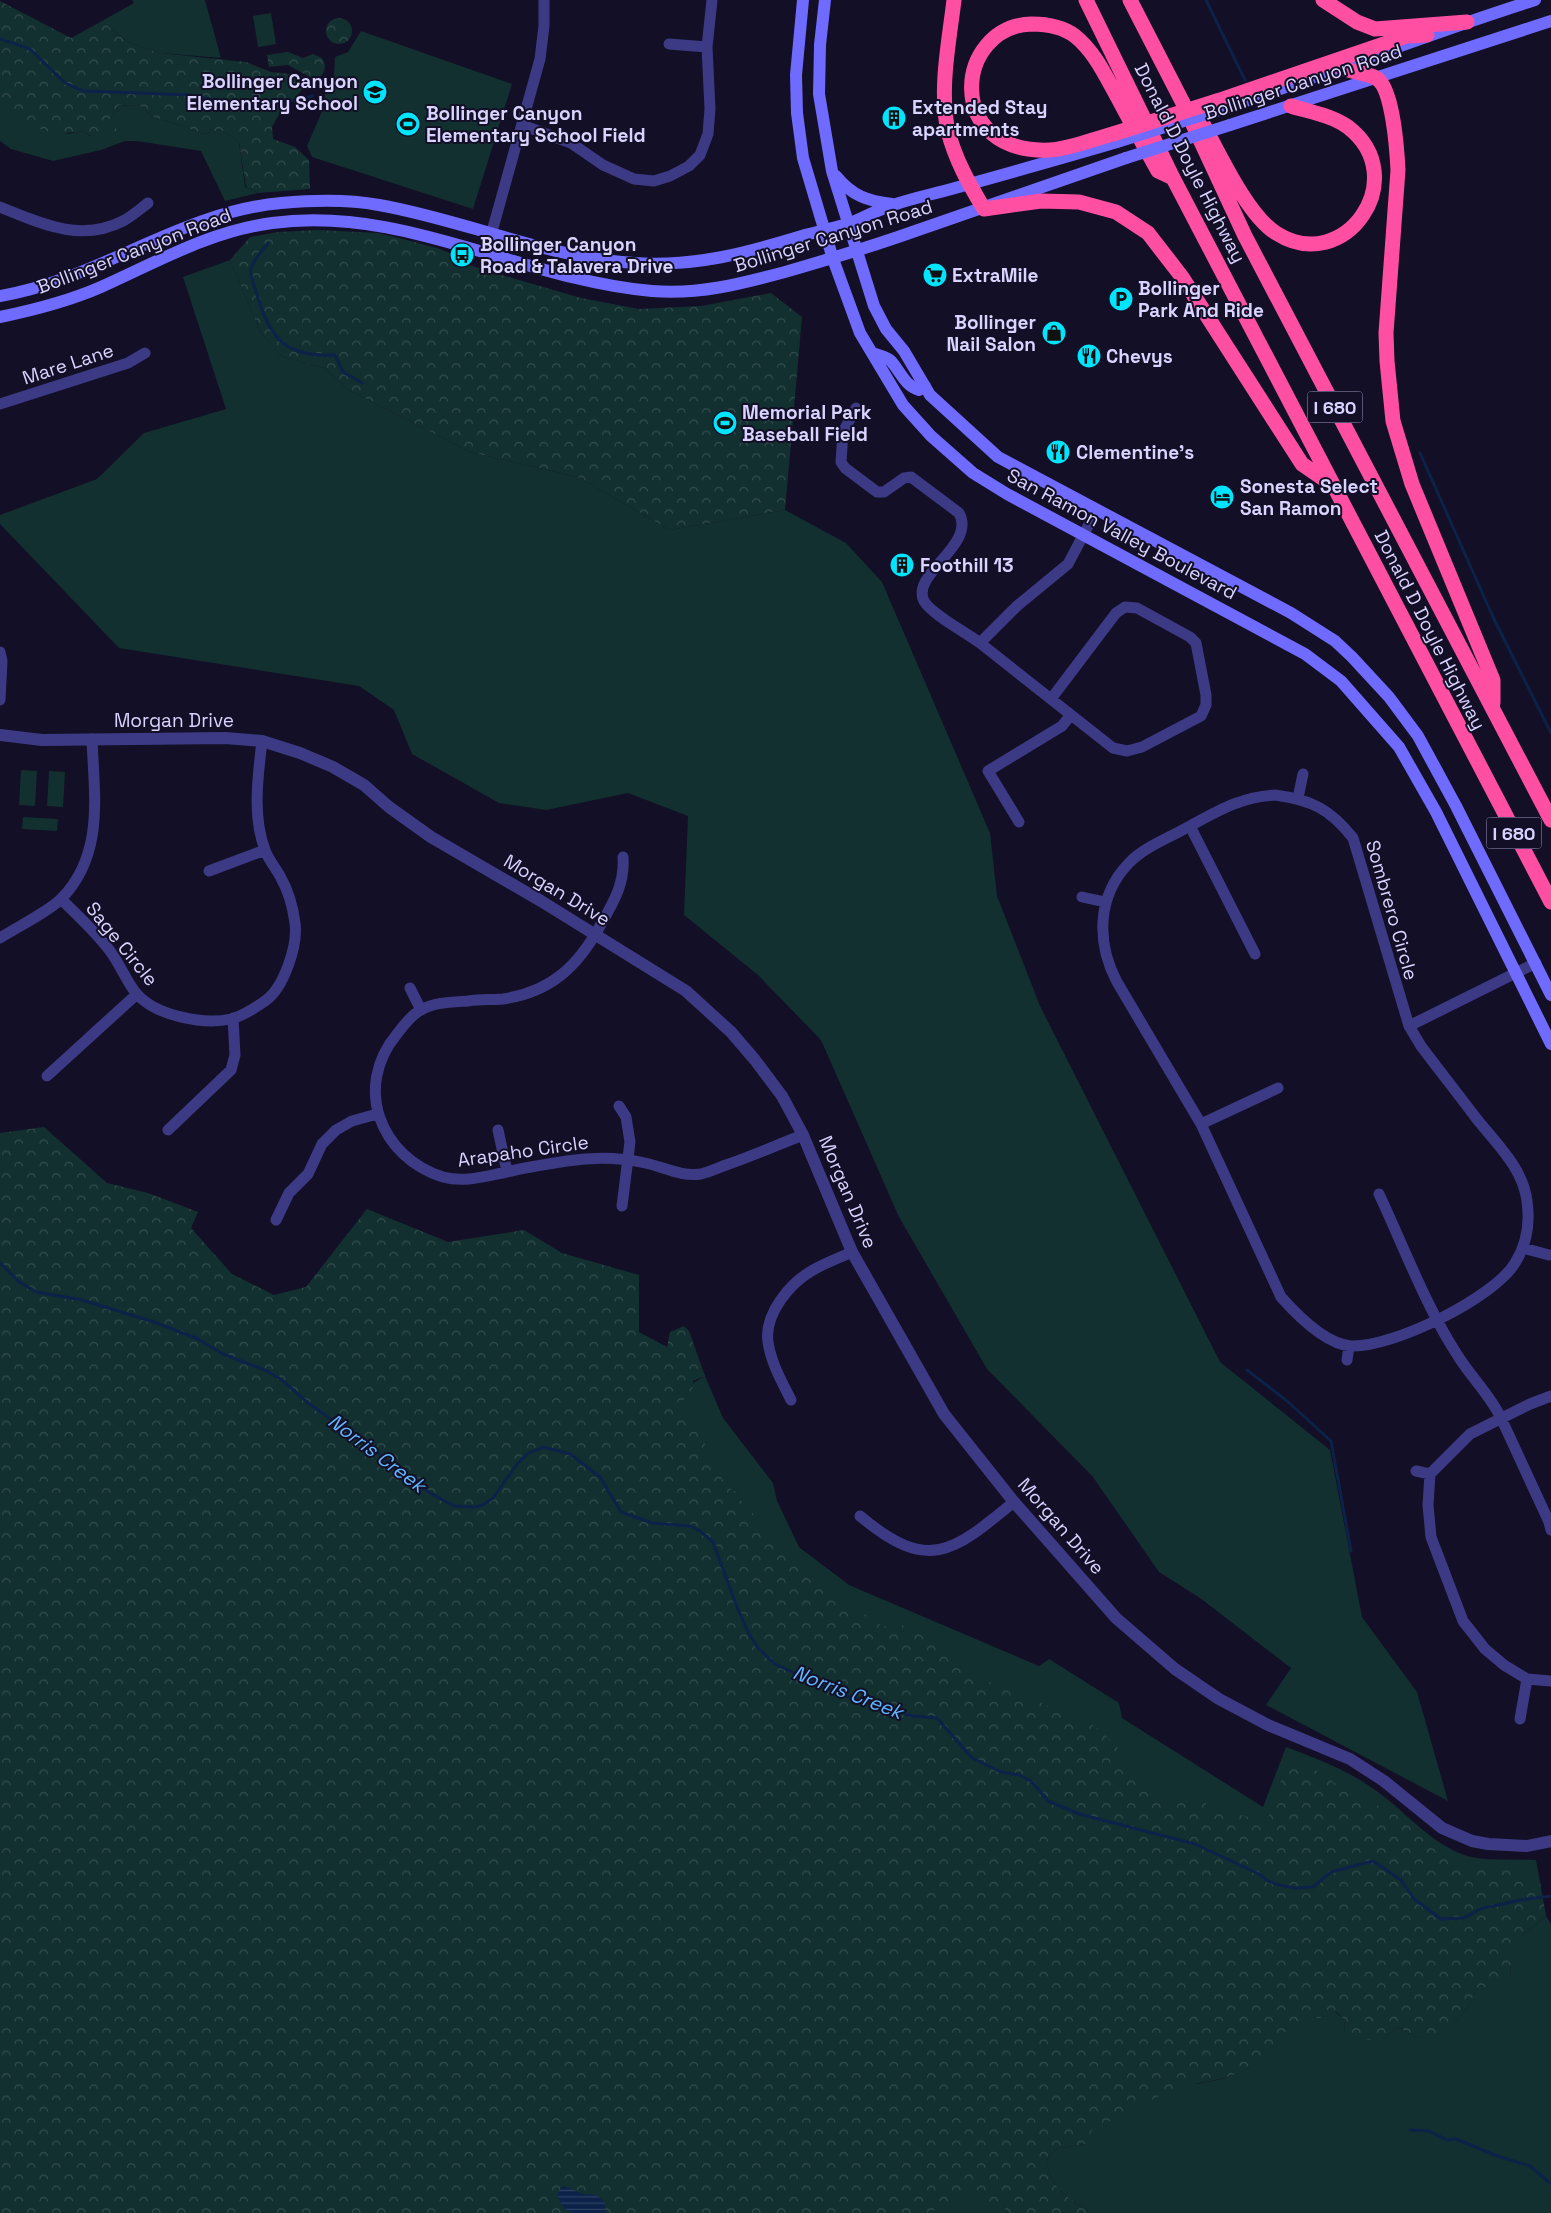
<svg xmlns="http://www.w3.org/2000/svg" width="1551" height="2213" viewBox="0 0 1551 2213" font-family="'Space Grotesk',sans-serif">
	<defs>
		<pattern id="forest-crowns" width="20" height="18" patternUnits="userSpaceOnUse" patternTransform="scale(1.25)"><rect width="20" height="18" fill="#12302f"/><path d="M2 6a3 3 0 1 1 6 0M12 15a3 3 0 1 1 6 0" fill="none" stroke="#344d4e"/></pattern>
		<pattern id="water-rules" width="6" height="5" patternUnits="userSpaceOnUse" patternTransform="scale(1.25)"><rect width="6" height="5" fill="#0c2248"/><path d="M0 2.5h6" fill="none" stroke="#2f4163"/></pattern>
	</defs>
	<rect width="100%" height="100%" fill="#130f26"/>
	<path fill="#12302f" d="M132,0H205L221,58L160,53L128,42L102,21L134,3Z
		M271,13L276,44L258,47L253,16Z
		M361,31L512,84L473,209L312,157L307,146L326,102L324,89L334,77L335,57L348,52Z
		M0,95L67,134L83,131L90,136L109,120L119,105L140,106L153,117L183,126L202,134L221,130L239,142L245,187L258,193L225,201L201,151L137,141H125L101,150L53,161L11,149L0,141Z
		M230,260L261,333L283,357L325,368L347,389L470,452L578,477L670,530L785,510L846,543L882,582L990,833L997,896L1040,1006L1220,1362L1330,1450L1362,1617L1417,1692L1448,1801L1266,1705L1291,1668L1200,1598L1159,1572L1093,1477L987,1369L899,1217L821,1040L758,975L684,915L688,816L628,793L546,810L499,803L412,754L394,710L359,686L119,648L0,524V515L97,479L144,433L226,409L183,277Z
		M21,770L37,771L35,806L19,805Z
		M49,771L65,772L63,807L47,806Z
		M23,817L58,819L57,831L22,829Z
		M705,1376L723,1418L773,1483L777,1501L799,1547L849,1585L1039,1666L1049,1659L1119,1703L1122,1718L1263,1807L1286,1747C1318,1759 1350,1771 1378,1792C1408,1814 1431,1844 1467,1856C1483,1861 1518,1859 1536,1860L1540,1882H1512L1311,1825L1200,1818L1207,1802L1183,1820L1048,1726L865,1639L732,1505L737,1492L718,1488L594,1441Z
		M1546,1916L1551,1924V2213H1091C1068,2197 1052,2191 1046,2161L1055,2149L1086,2144L1091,2110L1003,2205L1008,2213H0V2047L11,2051L1186,2065L1196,2084C1239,2076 1248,2074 1279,2041L1271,2035L1274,1969L1318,2019L1335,2012L1344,2019L1345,2032L1383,2039L1398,2027L1416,2037L1432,2039C1456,2023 1465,2017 1476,1989L1510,1977L1512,1948L1519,1938Z"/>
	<path fill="url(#forest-crowns)" d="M0,1L71,38L102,21L128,42L160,53L246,62L271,72L300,75L310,81L278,116L272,127L273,139L295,147L309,160L310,189L258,193L246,187L239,142L221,130L202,134L183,126L153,117L140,106L119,105L109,120L118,131C104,137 96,141 83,131C36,139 31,123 0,95Z
		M326 31a13 13 0 1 1 26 0a13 13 0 1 1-26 0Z
		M288,52L303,58L313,54L322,58L325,65C325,73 321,78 313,79L288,65L269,67L267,55Z
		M318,230L378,233L403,239L437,248L460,257L469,265L505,276L581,298L639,309L701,306L771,293L802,317L785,510L670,530L578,477L470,452L347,389L325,368L283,357L261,333L230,260L250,237L278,232Z
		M44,1127L107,1183L148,1193L198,1212L191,1228L232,1274L274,1295L306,1287L367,1209L448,1242L524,1230L562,1253L639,1275V1332L667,1347L670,1332L684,1326L689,1331L705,1376L693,1381L692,1395L674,1405C683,1415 693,1424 700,1435C709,1449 720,1488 737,1492L736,1495L808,1574L883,1627C887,1626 893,1623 897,1624C908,1625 935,1644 943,1651C948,1655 951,1661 956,1665C992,1690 1034,1689 1068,1721C1091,1716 1105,1735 1119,1749L1110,1761L1152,1795L1183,1802V1799L1207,1802L1205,1807L1267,1821L1289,1757C1300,1763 1329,1775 1333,1782L1405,1820L1460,1863L1520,1871L1526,1882H1540L1546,1916C1516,1942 1513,1935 1510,1977L1502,1984L1476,1989C1465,2017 1456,2023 1432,2040L1416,2037L1398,2027L1383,2039L1355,2041L1345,2032L1344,2019L1336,2012L1318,2019L1315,2017L1275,2037L1280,2041C1248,2074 1239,2076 1195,2084L1193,2079L1092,2130L1086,2144L1055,2149L1046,2161C1052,2191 1068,2197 1091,2213H1008L1003,2205L981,2202L976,2189L929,2213H0V1133Z"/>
	<path fill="url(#water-rules)" d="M563,2186L584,2194L597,2195L605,2203L606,2213C596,2213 582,2213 573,2213C562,2210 552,2194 563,2186Z"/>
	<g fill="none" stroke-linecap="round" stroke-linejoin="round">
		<path stroke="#0c2248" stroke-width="3" d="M1206,0L1245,80
			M0,39L30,49L65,83L83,91L191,95L238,106L300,100L312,96
			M268,243C244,272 249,268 259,301C272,343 290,357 335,355L343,372L362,383
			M1420,453L1493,617L1551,733
			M0,1263L18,1281L36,1292L82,1300L154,1322L198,1339L223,1354L267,1371L282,1380L308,1403L371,1447L414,1484L454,1506L475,1507L483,1505L493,1498L518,1463L527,1454L543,1447L570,1454L600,1477L621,1512L652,1523L690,1526L700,1531L713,1542L737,1607L749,1634L758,1648L775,1664L840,1694L912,1716L937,1718L972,1758L1001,1772L1019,1775L1031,1781L1048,1801L1079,1814L1195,1844L1259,1874L1268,1881L1279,1885L1295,1888L1313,1887L1331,1872L1373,1861L1401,1880L1414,1899L1441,1919L1464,1918L1480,1909L1520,1900L1551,1896
			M1247,1370L1287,1401L1331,1441L1351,1551
			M1410,2130L1429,2131L1447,2140L1456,2139L1497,2156L1530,2166L1551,2184"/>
		<path stroke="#3d3a85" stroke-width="11" d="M669,44L707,47
			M522,125L571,143L603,165L634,179L654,181L670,176L689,166L700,155L708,134L710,109L707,47L712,0
			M0,207C40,223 80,243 123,221C131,217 140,209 148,203
			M486,253L540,59L544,26V0
			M0,404L128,363L145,353
			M856,408L843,432L841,462L845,468L877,492H884L904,478L911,477L959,513C977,545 910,574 924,601C931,614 967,633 980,643L1017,606L1068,564L1096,511
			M980,643L1113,748L1127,751L1142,747L1201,716L1206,705V695L1196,643L1190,637L1137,608L1125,607L1116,613L1051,699
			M0,652L2,661L0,700
			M1275,795C1312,800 1330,809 1353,838L1409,1026L1421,1046C1439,1070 1458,1094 1476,1118C1496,1143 1523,1168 1527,1201C1530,1222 1527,1244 1515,1263C1494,1298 1392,1348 1351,1346C1325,1344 1297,1315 1281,1297L1201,1124L1117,982C1096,942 1097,896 1129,863C1144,847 1169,838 1188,827C1218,811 1240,797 1275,795Z
			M1298,798L1303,774
			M1019,822L988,771L1062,726L1070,716
			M1190,826L1255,954
			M623,857C625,884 613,903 600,926C578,966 551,992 503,999C492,1000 480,999 468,1001C454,1002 434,1002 421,1010C412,1014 403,1026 397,1034C353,1087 380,1157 443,1177C464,1183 486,1176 507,1172C527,1167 547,1164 567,1161C593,1157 619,1157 645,1163C664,1167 681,1177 701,1174C709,1172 718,1168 726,1165C752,1156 777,1145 803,1135
			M209,871L265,850
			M1082,897L1105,902
			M61,899C78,916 96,932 110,951C120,964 126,981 136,993C155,1016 204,1025 231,1019C243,1016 255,1008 265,1001C284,988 298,945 295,923C293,907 288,890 280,876C275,867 268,859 265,850C252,815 258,776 262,741
			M0,938C17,927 48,912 61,899C105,854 94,795 92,739
			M410,988L421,1010
			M1409,1026L1536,963
			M47,1076L137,994
			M619,1106L626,1117L630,1142L622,1206
			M1201,1124L1278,1088
			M168,1130L231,1070L235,1055L233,1018
			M498,1130L507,1171
			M1379,1194C1403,1245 1427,1309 1458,1356C1471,1377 1490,1395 1501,1418L1549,1522L1551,1530
			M276,1220L289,1193L308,1174L322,1144L336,1130L352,1121L377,1114
			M1523,1248L1549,1255
			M1347,1360L1349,1346
			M1551,1396L1530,1404L1470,1434L1430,1474L1428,1505L1431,1537L1463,1621L1485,1649L1504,1665L1527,1679L1551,1681
			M791,1400C782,1382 771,1363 768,1342C764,1314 790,1283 813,1270C825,1263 839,1258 852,1252
			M1416,1471L1430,1474
			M860,1516C928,1573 952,1553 1014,1502
			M1520,1719L1527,1679"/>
		<path stroke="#3d3a85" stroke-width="12" d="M0,735L42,740L225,738L262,741L300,753L333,767L364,785L389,807L431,837L541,901L686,991L731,1032L755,1060L782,1096L803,1135L852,1252L944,1414L1014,1502L1116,1618L1175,1669L1219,1699L1268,1725L1350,1759L1384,1781L1442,1828L1472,1841L1488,1844L1527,1846L1551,1841"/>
		<path stroke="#6f6bff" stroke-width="12" d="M803,0L796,75L797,113L803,158L833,259L860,333L903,405L931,436L973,473L1007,494L1305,654L1341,681L1399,747L1436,812L1551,1044
			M825,0L820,45L819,94L832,171L874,306L886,329L904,351L930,395L998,457L1291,613L1335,641L1352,657L1389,697L1418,736L1456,806L1551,995
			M1222,109C1327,74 1430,33 1535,0
			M1230,125L1551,21
			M836,176C852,196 868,201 892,204
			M0,296C98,280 180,212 281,203C313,200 347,199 379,205C465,220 547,258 634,263C697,267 746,253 805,235C820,231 835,228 850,223C864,217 878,210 893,205C913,198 934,194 955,188C1009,173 1063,158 1117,142
			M0,317C34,310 69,301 101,287C157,262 210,231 272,223C405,205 522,280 652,291C698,295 740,284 785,272C823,261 860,250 898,237C974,211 1050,185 1126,158
			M872,353C878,355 887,357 891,361C900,371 905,386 919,390L925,386"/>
		<path stroke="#ff4fa3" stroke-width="15" d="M954,0C949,42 939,90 948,131C955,159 969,184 984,209L1041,201L1079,202L1116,212L1148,233L1182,277L1302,464L1331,484
			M1086,0L1173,178L1551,902
			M1130,0L1183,103L1245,236L1551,820
			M1323,0L1357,22L1375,29L1467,22
			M1342,68C1352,72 1366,73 1376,78C1393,87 1397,151 1398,170L1386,333L1387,361L1393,421L1412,484L1493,680V703
			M1217,101L1407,36L1427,35
			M1201,120C1218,151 1247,215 1276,233C1344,277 1414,178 1348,127C1331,115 1310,112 1291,106
			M1113,134C1093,139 1070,149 1050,150C943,155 954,26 1032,24C1047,24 1063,27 1075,36C1095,52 1106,77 1118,98C1131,123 1145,147 1158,171L1173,178"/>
		<path stroke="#6f6bff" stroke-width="12" d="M1117,142L1222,109
			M1126,158L1230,125"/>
		<path stroke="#ff4fa3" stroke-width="15" d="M1113,134L1217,101"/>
	</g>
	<defs>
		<symbol id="school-disc" viewBox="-11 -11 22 22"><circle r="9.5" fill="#00e5ff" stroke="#130f26"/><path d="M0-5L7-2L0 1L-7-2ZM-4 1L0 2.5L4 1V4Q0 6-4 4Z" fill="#111"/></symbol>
		<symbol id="building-disc" viewBox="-11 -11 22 22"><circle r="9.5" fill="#00e5ff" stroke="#130f26"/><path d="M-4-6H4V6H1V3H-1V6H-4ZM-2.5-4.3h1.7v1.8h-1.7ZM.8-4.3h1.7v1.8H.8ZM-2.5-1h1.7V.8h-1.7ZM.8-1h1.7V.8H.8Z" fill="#111"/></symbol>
		<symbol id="stadium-disc" viewBox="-11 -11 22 22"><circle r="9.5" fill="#00e5ff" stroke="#130f26"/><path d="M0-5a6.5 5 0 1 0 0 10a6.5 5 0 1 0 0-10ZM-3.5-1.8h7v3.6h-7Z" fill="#111"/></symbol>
		<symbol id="bus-disc" viewBox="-11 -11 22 22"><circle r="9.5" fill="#00e5ff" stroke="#130f26"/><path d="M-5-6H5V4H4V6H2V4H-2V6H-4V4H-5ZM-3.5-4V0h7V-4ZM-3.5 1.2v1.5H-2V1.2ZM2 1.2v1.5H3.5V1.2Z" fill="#111"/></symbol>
		<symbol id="supermarket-disc" viewBox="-11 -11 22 22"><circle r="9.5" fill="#00e5ff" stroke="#130f26"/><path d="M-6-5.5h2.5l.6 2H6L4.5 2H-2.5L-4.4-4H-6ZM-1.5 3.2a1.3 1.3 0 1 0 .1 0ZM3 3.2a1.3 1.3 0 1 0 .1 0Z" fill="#111"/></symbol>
		<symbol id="parking-disc" viewBox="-11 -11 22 22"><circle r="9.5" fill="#00e5ff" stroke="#130f26"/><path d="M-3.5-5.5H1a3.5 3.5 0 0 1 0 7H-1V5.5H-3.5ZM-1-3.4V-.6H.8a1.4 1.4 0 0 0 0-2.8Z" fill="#111"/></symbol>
		<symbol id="shop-disc" viewBox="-11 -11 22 22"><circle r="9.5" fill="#00e5ff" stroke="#130f26"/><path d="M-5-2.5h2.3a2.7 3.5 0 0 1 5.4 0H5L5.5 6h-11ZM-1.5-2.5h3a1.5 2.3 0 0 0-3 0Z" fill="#111"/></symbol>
		<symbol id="restaurant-disc" viewBox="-11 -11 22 22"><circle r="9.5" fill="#00e5ff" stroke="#130f26"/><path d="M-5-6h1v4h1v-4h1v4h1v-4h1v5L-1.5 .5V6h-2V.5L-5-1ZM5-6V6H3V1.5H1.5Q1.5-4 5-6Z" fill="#111"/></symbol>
		<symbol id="hotel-disc" viewBox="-11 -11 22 22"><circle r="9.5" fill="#00e5ff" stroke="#130f26"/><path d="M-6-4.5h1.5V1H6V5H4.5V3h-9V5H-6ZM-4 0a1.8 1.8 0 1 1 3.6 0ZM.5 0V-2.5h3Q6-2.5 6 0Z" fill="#111"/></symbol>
	</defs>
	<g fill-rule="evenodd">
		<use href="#school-disc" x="361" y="78" width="28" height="28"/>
		<use href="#building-disc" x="880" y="104" width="28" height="28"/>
		<use href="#stadium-disc" x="394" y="110" width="28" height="28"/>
		<use href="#bus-disc" x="448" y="241" width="28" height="28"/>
		<use href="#supermarket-disc" x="921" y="261" width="28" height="28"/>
		<use href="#parking-disc" x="1107" y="285" width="28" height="28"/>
		<use href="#shop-disc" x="1040" y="319" width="28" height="28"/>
		<use href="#restaurant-disc" x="1075" y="342" width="28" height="28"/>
		<use href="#stadium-disc" x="711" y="409" width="28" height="28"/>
		<use href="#restaurant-disc" x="1044" y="438" width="28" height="28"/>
		<use href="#hotel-disc" x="1208" y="483" width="28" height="28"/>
		<use href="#building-disc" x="888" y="551" width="28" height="28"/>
	</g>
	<g text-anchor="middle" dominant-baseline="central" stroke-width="4" stroke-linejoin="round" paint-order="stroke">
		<g fill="#130f26" stroke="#9e99be" stroke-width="1">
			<rect x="1307.5" y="391.5" width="55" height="31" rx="4"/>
			<rect x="1486.5" y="817.5" width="55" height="31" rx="4"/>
		</g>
		<g font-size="18" font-weight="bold" fill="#d9d4ff">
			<text x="1335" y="407">I 680</text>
			<text x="1514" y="833">I 680</text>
		</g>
		<g font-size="19" font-weight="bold" fill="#d9d4ff" stroke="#130f26" text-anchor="start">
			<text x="358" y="81" text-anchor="end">Bollinger Canyon<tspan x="358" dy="22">Elementary School</tspan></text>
			<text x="912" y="107">Extended Stay<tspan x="912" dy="22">apartments</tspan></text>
			<text x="426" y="113">Bollinger Canyon<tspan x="426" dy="22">Elementary School Field</tspan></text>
			<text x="480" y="244">Bollinger Canyon<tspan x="480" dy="22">Road &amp; Talavera Drive</tspan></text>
			<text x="952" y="275">ExtraMile</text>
			<text x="1138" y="288">Bollinger<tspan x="1138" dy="22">Park And Ride</tspan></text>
			<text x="1036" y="322" text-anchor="end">Bollinger<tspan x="1036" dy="22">Nail Salon</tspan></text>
			<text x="1106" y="356">Chevys</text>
			<text x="742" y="412">Memorial Park<tspan x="742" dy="22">Baseball Field</tspan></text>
			<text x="1076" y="452">Clementine's</text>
			<text x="1240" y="486">Sonesta Select<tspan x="1240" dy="22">San Ramon</tspan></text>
			<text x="920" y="565">Foothill 13</text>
		</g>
		<g font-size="19" fill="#d9d4ff" stroke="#130f26">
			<text transform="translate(1303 82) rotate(-18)">Bollinger Canyon Road</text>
			<text transform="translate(1190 163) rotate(63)">Donald D Doyle Highway</text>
			<text transform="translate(833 236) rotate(-17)">Bollinger Canyon Road</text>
			<text transform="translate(134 251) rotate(-21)">Bollinger Canyon Road</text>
			<text transform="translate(68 364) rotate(-18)">Mare Lane</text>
			<text transform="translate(1122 534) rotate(28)">San Ramon Valley Boulevard</text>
			<text transform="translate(1430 630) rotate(63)">Donald D Doyle Highway</text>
			<text x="174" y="720">Morgan Drive</text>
			<text transform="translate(557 890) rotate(31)">Morgan Drive</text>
			<text transform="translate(1392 910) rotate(74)">Sombrero Circle</text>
			<text transform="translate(122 944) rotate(51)">Sage Circle</text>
			<text transform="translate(523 1151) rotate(-8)">Arapaho Circle</text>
			<text transform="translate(848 1192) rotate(67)">Morgan Drive</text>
			<text transform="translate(1061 1526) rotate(49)">Morgan Drive</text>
		</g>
		<g font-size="20" font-style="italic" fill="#62b6ff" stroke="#130f26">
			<text transform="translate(377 1453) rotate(37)">Norris Creek</text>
			<text transform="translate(848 1692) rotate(21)">Norris Creek</text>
		</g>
	</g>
</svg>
